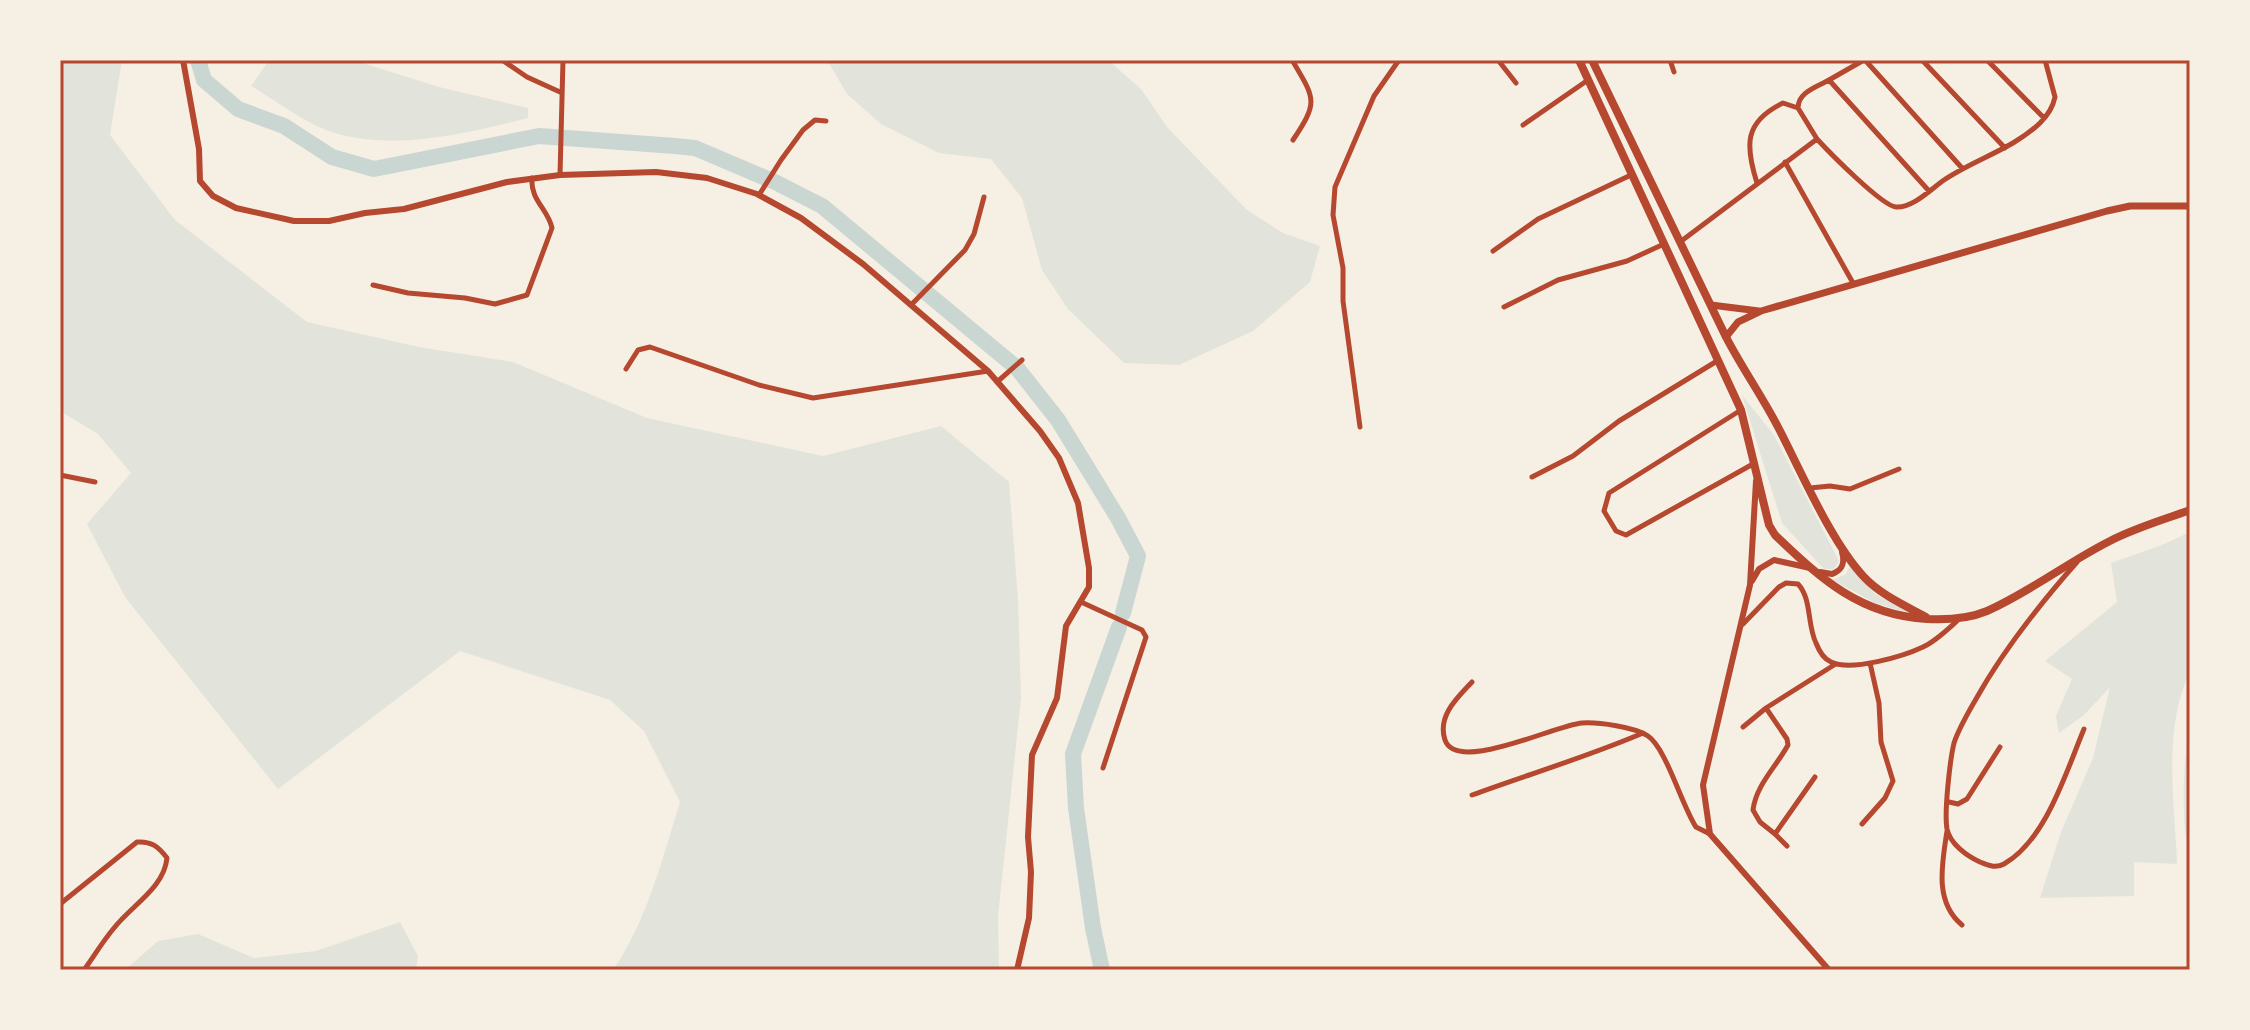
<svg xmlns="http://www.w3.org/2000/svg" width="2250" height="1030" viewBox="0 0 2250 1030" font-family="'DM Sans',sans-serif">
	<rect width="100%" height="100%" fill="#f6efe4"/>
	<path fill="#e2e4dc" d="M60,60H122L110,135L175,220L307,322L419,347L513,362L647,418L823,456L941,426L1009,482L1018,599L1021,698L998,917L999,970H613C646,923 663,857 680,802L644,731L610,700L460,651L278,789L125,597L87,524L131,473L98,434L60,411Z
		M269,60H353L439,87L528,108V118C465,134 389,153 326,130C300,120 275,100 251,86Z
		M827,60H1108L1141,89L1167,127L1247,210L1283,233L1320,246L1310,282L1253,331L1179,365L1124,363L1068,309L1042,270L1022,198L991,159L939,153L881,124L847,94Z
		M1742,395L1774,435L1839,561L1834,569H1824L1782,523Z
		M2190,532V672C2162,729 2175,802 2177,864L2134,862V896L2040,898L2061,832L2093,758L2110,687L2084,715L2059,733L2056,716L2072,679L2045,661L2117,602L2111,563L2162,545Z
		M1850,566L1875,594L1914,615L1875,603L1833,580L1846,574Z
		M2190,729V860C2181,828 2182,762 2190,729Z
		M400,922L418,956L416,970H125L158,941L198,934L254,958L316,951Z"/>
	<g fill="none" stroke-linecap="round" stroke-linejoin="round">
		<path stroke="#c9d6d2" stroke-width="16" d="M198,60L204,80L238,109L284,126L332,157L374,169L539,136L675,146L695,148L775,182L822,206L1017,368L1058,420L1118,518L1138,556L1123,613
			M1102,970L1093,928L1076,808L1073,754L1119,627"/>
		<path stroke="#b5482f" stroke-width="5" d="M502,60L527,77L560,92
			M1292,60C1315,99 1319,101 1293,140
			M1498,60L1516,83
			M1670,60L1674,72
			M1865,60L1962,168
			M1922,60L2005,148
			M1987,60L2044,118
			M1829,80L1864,60
			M1798,108C1798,92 1817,87 1829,80L1929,191
			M1523,125L1588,80
			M1785,162L1853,283
			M560,175L563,60
			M1757,183C1745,145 1744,122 1783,103L1798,108L1817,139
			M759,195L781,160L803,130L815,120L826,121
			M1680,242L1817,139C1829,152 1882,206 1896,207C1913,208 1931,189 1944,180C1975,159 2013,149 2040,123C2047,116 2053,107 2055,97L2045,60
			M1493,251L1538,219L1631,175
			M373,285L408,293L465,298L495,304L527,295L552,228C548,209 530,200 532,178
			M911,305L965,250L974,234L984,197
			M1504,307L1558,280L1627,261L1664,244
			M626,369L638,350L650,347L759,385L813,398L988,371
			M997,382L1022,360
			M1741,410L1609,493L1604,511L1616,531L1626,535L1753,464
			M1360,427L1343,301V268L1333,215L1335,187L1374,96L1399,60
			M60,475L95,482
			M1532,477L1573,456L1619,421L1717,361
			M1810,488L1830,486L1850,489L1899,469
			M2077,562C2039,605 2004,649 1976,699C1968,713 1959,728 1954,743C1950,760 1944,812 1947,829C1950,844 1967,856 1980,862C1988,865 1995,869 2004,864C2046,840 2066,772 2084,729
			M1081,602L1142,630L1146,637L1103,768
			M1743,624L1779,587L1786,583L1798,584C1812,599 1807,625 1816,643C1819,651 1824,659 1831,662C1851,672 1904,656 1923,647C1936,641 1948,629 1958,620
			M1472,682C1457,698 1437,716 1445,740C1457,774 1555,725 1582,723C1598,722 1635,727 1648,736C1666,748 1682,806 1696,827L1710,834
			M1766,708L1787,739L1788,745C1776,767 1756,785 1753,810L1760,822L1775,834L1815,777
			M1743,727L1766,708L1834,665
			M1472,795C1529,774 1587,757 1643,733
			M1949,802L1958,804L1967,799L2000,747
			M1862,824L1885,798L1893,781L1881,742L1879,703L1870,663
			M1947,831C1942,864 1934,902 1962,925
			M1775,834L1787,846
			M60,904L137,842C151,841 158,846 167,858C164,888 132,905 114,928C103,941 94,956 84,970"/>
		<path stroke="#b5482f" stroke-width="6" d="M183,60L199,149L200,181L213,196L236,208L294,221H329L365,213L404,209L507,182L560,175L656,172L707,178L757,194L801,218L863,264L988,371L1040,431L1059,458L1078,503L1089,568V587L1066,626L1057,698L1032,755L1028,837L1031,872L1029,918L1017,970
			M1756,481L1750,585L1703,785L1710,834L1829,970
			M1820,572L1832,574C1843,570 1845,563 1842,552
			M1752,581L1759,569L1774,560L1810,568"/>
		<path stroke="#b5482f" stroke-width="7" d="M1711,305L1759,311
			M1726,337L1738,322L1761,311L2107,211L2130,206H2190"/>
		<path stroke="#b5482f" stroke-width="8" d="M1579,60L1741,410L1769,525L1775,535C1821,579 1860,615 1927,619C1947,620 1968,619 1987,611C2030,592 2068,562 2110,541C2135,528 2163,520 2190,510
			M1592,60L1726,337C1742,368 1762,396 1778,427C1801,471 1831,542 1864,577C1881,595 1904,605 1926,617"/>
	</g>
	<rect width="2250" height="1030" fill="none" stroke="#f6efe4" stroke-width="124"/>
	<rect x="62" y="62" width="2126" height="906" fill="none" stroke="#b5482f" stroke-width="3"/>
</svg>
